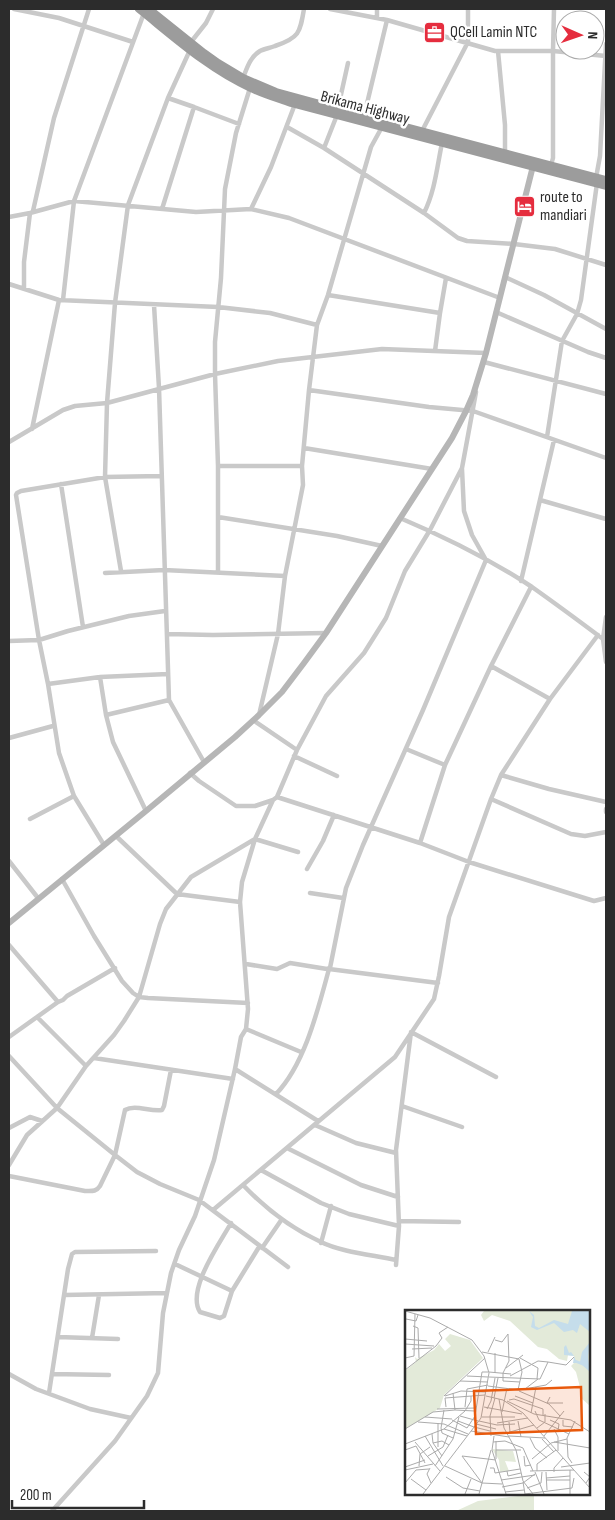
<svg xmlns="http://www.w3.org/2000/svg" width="615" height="1520" viewBox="0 0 615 1520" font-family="'Sofia Sans Condensed',sans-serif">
	<rect width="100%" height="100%" fill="#fff"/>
	<path fill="#e3ead9" d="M534,1494V1511H456L478,1501Z"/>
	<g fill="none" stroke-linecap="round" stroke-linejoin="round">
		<path stroke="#c9c9c9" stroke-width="4.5" d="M14,9L59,18L133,42
			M330,9L387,20L495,51H553L606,56
			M377,18V9
			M191,42L206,23L213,9
			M498,51L505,125V153
			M243,78C247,68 250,57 260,51C264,49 270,48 275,46C299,38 300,33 304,9
			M168,98L194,107
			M338,108L348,63
			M364,116L387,20
			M287,127L324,148L424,213L458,238L467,241L514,244L555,249L606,265
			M422,131L468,42V9
			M324,148L337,115
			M551,165L553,158V51L554,9
			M596,178L600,156L606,44
			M162,209L194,107L239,124
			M251,209L271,167L295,104
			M33,211L54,118L89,9
			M424,213C435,191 437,167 442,143
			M9,217L30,213L74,201L196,212L251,209L289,218L500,298
			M505,277L544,295L606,329
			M9,284L59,300L218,307L270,313L317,325
			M24,289V262L30,213
			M328,295L440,313
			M63,300L74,201L144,13
			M154,305L159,388L169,700L204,762
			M496,312L588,352L606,358
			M435,351L440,313L446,278
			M484,362L606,394
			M309,390L429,407L473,411L606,458
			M32,429L59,300
			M547,437L562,341L577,314L581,300L597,183
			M9,442L63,410L75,406L107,403L215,374L278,361L382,349L486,353
			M304,448L432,469
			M218,466H302
			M61,484L83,627
			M540,500L606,519
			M218,517L337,536L382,546
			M400,518C445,537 491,560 532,587C556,604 579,621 603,639
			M121,571L105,477L107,403L115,303L128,205L168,98L190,50
			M218,572V466L215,374V342L221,278L225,189L236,133L250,88
			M105,573L164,570L285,576
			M521,581L554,440
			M606,617L603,639L606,662
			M167,634L213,635L326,633
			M9,641L39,640L68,631L129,616L165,611
			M491,666L550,699
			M100,677L106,715L113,742L146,811
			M48,684L100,677L168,674
			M106,715L169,700
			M259,715L278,634L285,576L303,485L302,466L309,390L317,325L328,295L371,147L382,127
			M253,720L297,750
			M9,738L53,726
			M406,749L445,765
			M294,756L337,776
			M190,773L199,781L236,806H255L273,800
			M501,775L549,789L606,802
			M277,797L420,843L469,862L594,901L606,898
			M491,799L571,834L585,836L606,832
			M606,809V812
			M30,819L74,796
			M116,836L177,894L240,902
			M420,843L445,765L491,666L531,587
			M104,845L74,796L59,753L48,684L39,640L16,495L17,493L21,491L105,477L161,476
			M9,861L38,898
			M307,869L323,841L334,815
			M62,879L94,936L122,981L133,993L139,997L148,998L248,1003
			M310,893L343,898
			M9,945L58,1002
			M246,964L277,969L290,963L327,969L330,968L346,888L363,845L423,710L486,560L472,535L464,511L462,469
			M329,969L438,983
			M37,1017L86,1066
			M246,1029L301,1052
			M9,1037L58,1002L63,1000L67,996L115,968
			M9,1056L57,1108L115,1155L137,1172L160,1184L199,1200L288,1267
			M94,1058L233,1079
			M235,1069L318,1121
			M276,1094C305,1064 318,1009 329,969
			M402,1106L462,1127
			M315,1125L356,1143L396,1153
			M9,1128L30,1117L42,1121
			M287,1148L361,1185L398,1197
			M9,1165L27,1135L57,1108L86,1066L114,1035L124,1021L139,997L160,924L166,909L191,877L255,839L298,852
			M261,1170L321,1203L349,1214L399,1226
			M9,1176L85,1191C92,1191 96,1192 100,1186L115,1155L125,1110C135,1104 150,1112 162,1110L164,1106L171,1070
			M243,1185C265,1208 292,1229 321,1242C341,1252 373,1255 396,1260
			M213,1210L395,1057L434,999L439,976L449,917L491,799L501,775L550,699L598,635
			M399,1221L459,1222
			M231,1223C220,1243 186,1290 200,1312L220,1318L224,1316L232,1291L259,1247
			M321,1243L331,1206
			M262,1248L282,1219
			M175,1264L232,1291
			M396,1265L399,1226L396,1150L411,1032L496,1077
			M64,1295L167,1293
			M58,1337L118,1339
			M92,1338L99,1295
			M9,1374L36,1389L90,1409L131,1418
			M52,1374L109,1375
			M49,1393L68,1269L72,1254L75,1252L156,1251
			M52,1511L115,1441L147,1396L158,1373L163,1313L171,1273L179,1250L195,1216L214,1160L235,1069L241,1037L246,1029L248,1009L240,902L242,882L255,839L273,800L277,797L297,750L326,696L364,653L386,618L405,571L430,530L462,468L476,392"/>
		<path stroke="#b6b6b6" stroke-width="6" d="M9,923L146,811L235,737L259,715L282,692L304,663L326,633L452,438L466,411L473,395L486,353L534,162"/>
		<path stroke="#9c9c9c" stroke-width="8" d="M139,9C174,37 209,69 251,88C263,94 277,98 291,103L606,186
			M149,9L204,53L218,63L243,78L276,92L364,116L606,180"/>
	</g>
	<defs>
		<symbol id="office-square" viewBox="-11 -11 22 22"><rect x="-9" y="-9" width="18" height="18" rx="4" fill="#e52d3e" stroke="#fff"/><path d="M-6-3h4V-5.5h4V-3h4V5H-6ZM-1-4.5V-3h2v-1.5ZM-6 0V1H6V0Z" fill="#fff"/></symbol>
		<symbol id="hotel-square" viewBox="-11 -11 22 22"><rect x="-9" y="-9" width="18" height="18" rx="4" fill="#e52d3e" stroke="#fff"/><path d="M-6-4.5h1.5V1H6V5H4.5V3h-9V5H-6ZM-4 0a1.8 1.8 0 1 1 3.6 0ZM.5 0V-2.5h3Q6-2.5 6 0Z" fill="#fff"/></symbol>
	</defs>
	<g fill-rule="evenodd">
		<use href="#office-square" x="422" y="20" width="25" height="25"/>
		<use href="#hotel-square" x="512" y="194" width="25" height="25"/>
	</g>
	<g text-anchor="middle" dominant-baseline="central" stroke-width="5" stroke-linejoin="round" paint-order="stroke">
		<g font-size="16" fill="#2c2c2c" stroke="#fff" text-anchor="start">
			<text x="450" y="32">QCell Lamin NTC</text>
			<text x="540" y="197">route to<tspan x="540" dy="18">mandiari</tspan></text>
		</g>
		<g font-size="16" fill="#2c2c2c" stroke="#fff">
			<text transform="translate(365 108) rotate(15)">Brikama Highway</text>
		</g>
	</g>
	<g transform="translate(405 1310)">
		<rect width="185" height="185" fill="#fff"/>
		<path d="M79,1H185V96L175,87L176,81L171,62L166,56L169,53V46L163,45L162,51L154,49L142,39L133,37L105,11L87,5L79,11L76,5ZM45,24L65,30L78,48L39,85L35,98L0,119V61L11,52L10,47L12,49L29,40L34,34L40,41L46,36L40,29ZM87,139L108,141L111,152L100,151L104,161L95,162L94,150Z" fill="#e3ead9"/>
		<path d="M124,1L129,5L130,16L134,18L149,10L163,14L167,1H185V22L175,14L172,23L168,20L159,22L149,13L132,20L126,17L128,7ZM185,32L183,47L185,62L175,53H168L169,46L159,45V37L161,35L164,43L166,42L169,46L171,51L175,52L177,42Z" fill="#c5ddeb"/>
		<path fill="none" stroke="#c5ddeb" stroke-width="2.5" d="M177,1L185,17M170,51L185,57"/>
		<path fill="none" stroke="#ababab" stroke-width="1" d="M0,1L25,8L67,30L79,46L84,63L76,108L18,184M1,9L11,11L13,5M8,16L13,18L14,48M0,29L22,31M90,30L97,32L103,24L104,51L98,63V71L115,72M0,34L29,36M7,39L27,38M77,42L114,49M83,42L90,27M90,43V63M0,48L9,46L10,4M115,48L133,58L132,69M101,58L118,45M0,60L31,36L37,28L34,23L43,17M84,62L106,64M62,66L83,67M105,66L133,51L143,52M84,67L135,69L143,52L161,55L169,47M55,71L83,72M83,76L114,80L141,75L147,70M120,79L133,69M113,80L117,62L114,49M114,81L144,94L155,106M39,86L80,48M40,86L56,81L81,82M81,86L98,90L118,103L185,178M110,86L128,93M145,87L142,93H158M89,88L93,68M94,89L99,118L111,140L118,171L128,184M104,90L109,89L138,99V105M102,91L129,104L166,110L185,122M41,97L40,88L80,85M60,97L62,79L83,75M79,97L117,104M32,99L71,98M82,99L86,91L90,68M39,100L36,118L37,123L48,128M50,100L70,101M130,101L134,110L164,124M97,102L102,78M126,103L131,77M55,106L73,111M20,107L47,109M77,107H110M47,110L62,118M145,110L154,114L153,121M158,110V116L168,117M53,111L69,117M74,111L92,115L110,114M113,111L116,127M13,112L39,114L63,124M104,112L105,122L129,115M33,113V137M92,113L123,108M71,114L91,119M69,117L85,121M62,118L70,106L77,62H83M132,118L140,112V104M0,119L28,102L50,100L48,83M39,119L62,126M149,119L153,127V141M66,121L104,127M27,124L28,133L37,146M20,126L38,156M86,126L85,106L90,88M89,126L87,140L101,184M104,126L140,128M139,126L159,101M125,128L130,138L142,148M137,129L149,142M91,131V149M10,132L35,161M88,132L100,131L118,138L128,161M149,132L185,138M28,133L37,131L44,135M0,134L39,119L60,101L66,91V86M0,140L11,136L20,153M91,140H116M23,146L38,137L43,125M119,146L120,156L126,155M127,149L146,133L162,129M167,153L163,147L162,128L170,111M14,156L15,144L25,137M30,156L48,129L54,107M40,156L77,173L97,174M0,157L20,150M156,157L185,153M25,158L22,164L26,173M85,158H89L90,163L115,159M0,160L28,154M165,160V184M102,161L103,166L116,163M125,161L169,160M132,161V154L151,140M130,162L139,184M141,162L142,180M149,162V158L158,148M179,162L185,167L181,173M41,167L58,178L75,181M141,168L165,166M6,169L21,180M96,170L130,165M141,170H165M118,172L120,184L167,178L169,168M0,173L11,160L24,159M77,173L57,146L91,150M118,173L130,164M97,177L118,173M122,178L136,173L137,162M100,182L119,180M60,184L66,169M74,184L86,140"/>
		<path fill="#e8590c" fill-opacity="0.15" stroke="#e8590c" stroke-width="2.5" d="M176,77L177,120L71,124L69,81Z"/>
		<rect width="185" height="185" fill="none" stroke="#2c2c2c" stroke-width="2.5"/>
	</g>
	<rect width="615" height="1520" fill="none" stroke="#2c2c2c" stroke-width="20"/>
	<g transform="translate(580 35) rotate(92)"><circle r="24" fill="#ffffff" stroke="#ababab"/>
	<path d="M0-4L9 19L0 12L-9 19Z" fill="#e52d3e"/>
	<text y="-8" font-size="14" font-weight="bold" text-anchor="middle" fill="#2c2c2c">N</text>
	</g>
	<path d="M12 1500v8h132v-8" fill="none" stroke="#2c2c2c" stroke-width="2.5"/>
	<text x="20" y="1500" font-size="15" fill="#2c2c2c" stroke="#ffffff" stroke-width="4" paint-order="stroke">200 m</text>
</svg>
